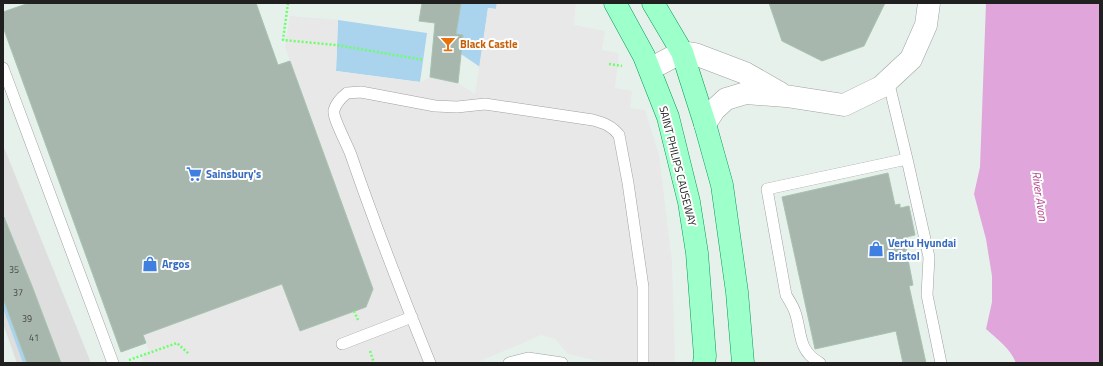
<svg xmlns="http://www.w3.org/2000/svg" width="1103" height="366" viewBox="0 0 1103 366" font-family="'Titillium Web',sans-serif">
	<rect width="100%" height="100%" fill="#e6f1ec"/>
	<path fill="#dddedd" d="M3,145L91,363H17L3,324Z"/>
	<path fill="#aad3ed" d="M461,3H497L496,9L488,8L480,67L461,54L463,35L456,34Z
		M338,20L427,33L420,82L336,71Z
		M3,297L27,363H23L3,308Z"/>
	<path fill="#e8e8e8" d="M497,3H576L574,25L605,31L602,50L619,53L615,88L632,91L630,108L645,110L659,155L672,262L675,363H608L568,354L555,339L541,335L476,363H144L141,355L149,351L143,335L282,284L300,331L366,307L373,289L285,47L290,16L338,20L336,71L420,82L430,77L458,83L475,94L488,8L496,9Z"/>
	<path fill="#e0a5da" d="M986,3H1100V363H1016C1011,349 997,339 986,329L992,302V276L986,239L974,194L980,167Z"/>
	<path fill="#a8b7ad" stroke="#a7c3b0" d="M29,3H256L278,65L290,61L373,289L366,307L300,331L282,284L143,335L146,343L121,352L3,27V12Z
		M422,3H461L456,34L463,35L458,83L430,77L435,23L419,21Z
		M769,3H885L864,46L822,61L782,41Z
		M888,173L895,205L900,204V208L909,206L915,235L907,237L910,248L906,249L913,285L909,286L926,363H903L896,331L815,349L782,197Z
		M4,217L32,286L61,363H27L3,298Z"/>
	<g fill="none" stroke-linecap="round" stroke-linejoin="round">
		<defs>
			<path id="lane" d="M3,68L113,363
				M888,80L907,159L929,257L927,295L941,363
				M342,344L412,317
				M430,363C402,294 375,225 351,155C348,146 332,117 334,110C336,103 342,97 347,93L361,92L435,106L457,107L485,104L593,120C604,123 612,126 619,135L628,183L643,287V363
				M509,363L528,358L562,363
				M820,363C797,350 802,332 795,312C793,306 789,300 786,295L767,189L907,159"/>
			<path id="street" d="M650,69L682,52L695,54L745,73L780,93
				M705,124L714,110L726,99L746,93L786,96L844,105L881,87L911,59L926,25L929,3"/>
			<path id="primary" d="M615,3L644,56L668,117L689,202L697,253L705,356L704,363
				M653,3L682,52L705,124L722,185L737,292L743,363"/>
		</defs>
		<use href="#lane" stroke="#a1a1a1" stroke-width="12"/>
		<use href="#street" stroke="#a1a1a1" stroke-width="23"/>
		<use href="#primary" stroke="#009c56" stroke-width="23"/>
		<path stroke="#6bff69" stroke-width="2.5" stroke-dasharray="2 2" stroke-linecap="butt" d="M288,3L283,40L336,45L424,60
			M609,64L622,66
			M354,311L358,320
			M370,351L374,363
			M129,360L177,343L189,354"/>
		<use href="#lane" stroke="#fff" stroke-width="11"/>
		<use href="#street" stroke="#fff" stroke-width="22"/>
		<use href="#primary" stroke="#9dffc9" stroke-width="22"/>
	</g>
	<defs>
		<symbol id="bar-bare" viewBox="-9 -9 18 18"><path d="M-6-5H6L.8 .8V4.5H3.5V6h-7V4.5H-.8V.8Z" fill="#e8710a" stroke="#fff" stroke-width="2.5" paint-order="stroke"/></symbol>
		<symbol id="supermarket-bare" viewBox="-9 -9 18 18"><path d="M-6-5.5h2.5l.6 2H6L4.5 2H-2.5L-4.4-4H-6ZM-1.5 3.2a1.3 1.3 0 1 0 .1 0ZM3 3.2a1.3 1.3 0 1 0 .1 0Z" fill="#3f7fe0" stroke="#fff" stroke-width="2.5" paint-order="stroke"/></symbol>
		<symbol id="shop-bare" viewBox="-9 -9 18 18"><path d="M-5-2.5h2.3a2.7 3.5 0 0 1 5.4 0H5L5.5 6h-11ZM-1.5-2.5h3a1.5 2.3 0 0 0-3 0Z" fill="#3f7fe0" stroke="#fff" stroke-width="2.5" paint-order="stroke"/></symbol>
	</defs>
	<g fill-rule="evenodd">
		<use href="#bar-bare" x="437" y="33" width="22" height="22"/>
		<use href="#supermarket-bare" x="183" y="163" width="22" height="22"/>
		<use href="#shop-bare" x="865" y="238" width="22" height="22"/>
		<use href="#shop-bare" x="139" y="253" width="22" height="22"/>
	</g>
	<g text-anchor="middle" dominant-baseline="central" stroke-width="4" stroke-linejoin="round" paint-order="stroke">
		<g font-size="9" fill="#424643">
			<text x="14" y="269">35</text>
			<text x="18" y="292">37</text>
			<text x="27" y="318">39</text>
			<text x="34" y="337">41</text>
		</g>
		<g font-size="11" font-weight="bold" fill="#c56008" stroke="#fff" text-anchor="start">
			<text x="460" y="44">Black Castle</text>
		</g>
		<g font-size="11" fill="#202020" stroke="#fff">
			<text transform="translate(678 166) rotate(76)">SAINT PHILIPS CAUSEWAY</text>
		</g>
		<g font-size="11" font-weight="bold" fill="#366cbe" stroke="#fff" text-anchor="start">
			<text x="206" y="174">Sainsbury's</text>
			<text x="888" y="243">Vertu Hyundai<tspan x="888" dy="13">Bristol</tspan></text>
			<text x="162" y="264">Argos</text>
		</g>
		<g font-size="12" font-style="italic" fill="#b5478b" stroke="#fff">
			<text transform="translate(1040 196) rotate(82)">River Avon</text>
		</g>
	</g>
	<rect width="1103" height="366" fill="none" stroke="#202020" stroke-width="8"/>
</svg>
